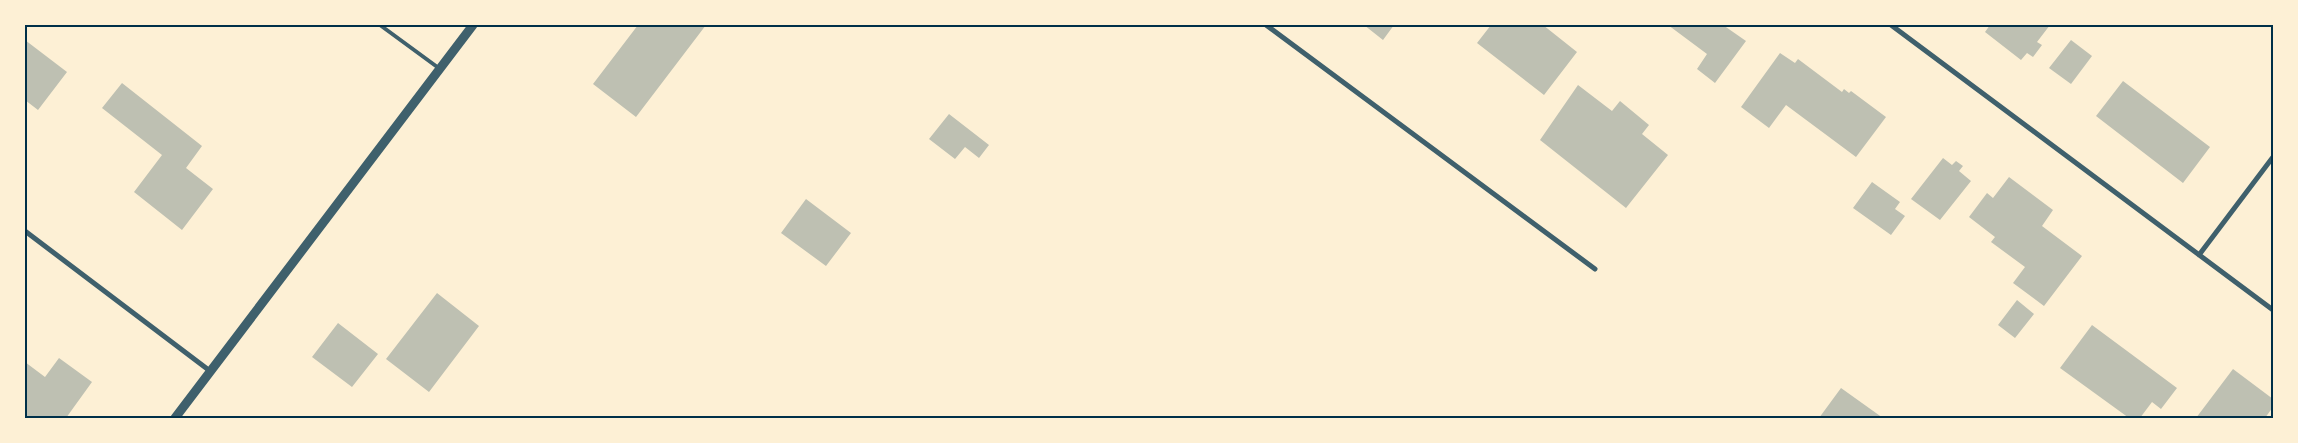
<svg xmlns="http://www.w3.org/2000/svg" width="2298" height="443" viewBox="0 0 2298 443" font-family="'Libre Baskerville',serif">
	<rect width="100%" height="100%" fill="#fdf0d5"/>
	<path fill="#bec0b2" d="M638,25H706L636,117L593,84Z
		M1364,25H1394L1383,40Z
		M1491,25H1543L1577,52L1544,95L1477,43Z
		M1668,25H1723L1746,41L1715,83L1697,69L1707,54Z
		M1990,25H2050L2037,42L2042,45L2033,57L2027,53L2021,60L1985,32Z
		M25,40L67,72L38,110L25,100Z
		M2071,40L2092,56L2071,84L2049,68Z
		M1780,53L1795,63L1798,59L1842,92L1844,89L1849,93L1851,91L1886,117L1856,157L1786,105L1769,128L1741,107Z
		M2123,81L2210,147L2183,183L2096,116Z
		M122,83L202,146L186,168L213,189L182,230L134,192L162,155L102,108Z
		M1578,85L1612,111L1620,101L1649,125L1642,134L1668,155L1626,208L1540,140Z
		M949,114L989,145L979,158L965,147L955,159L929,139Z
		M1943,158L1952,165L1956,161L1963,166L1959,171L1971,181L1940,220L1911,199Z
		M2009,177L2053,210L2042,226L2082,256L2044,306L2013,283L2025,267L1991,242L1995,237L1969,217L1987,193L1993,198Z
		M1872,182L1900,202L1895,209L1905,216L1891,235L1853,208Z
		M806,199L851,233L826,266L781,233Z
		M437,293L479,326L429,392L386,359Z
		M2017,300L2034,314L2015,338L1998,325Z
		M338,323L378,354L352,387L312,357Z
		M2092,325L2177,388L2161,409L2152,402L2140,418H2129L2060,368Z
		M59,358L92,382L66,418H25V362L45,377Z
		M2233,369L2273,399V407L2265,418H2196Z
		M1841,388L1883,418H1819Z"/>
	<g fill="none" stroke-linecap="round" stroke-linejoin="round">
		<path stroke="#3f606c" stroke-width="4" d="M380,25L440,69"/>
		<path stroke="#3f606c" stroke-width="5" d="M1266,25L1595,269
			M1891,25L2273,310
			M25,231L210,371
			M2199,255L2273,157"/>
		<path stroke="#3f606c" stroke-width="9" d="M175,418L473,25"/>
	</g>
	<rect width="2298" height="443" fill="none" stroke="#fdf0d5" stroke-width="52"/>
	<rect x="26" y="26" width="2246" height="391" fill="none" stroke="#003049" stroke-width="2"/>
</svg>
